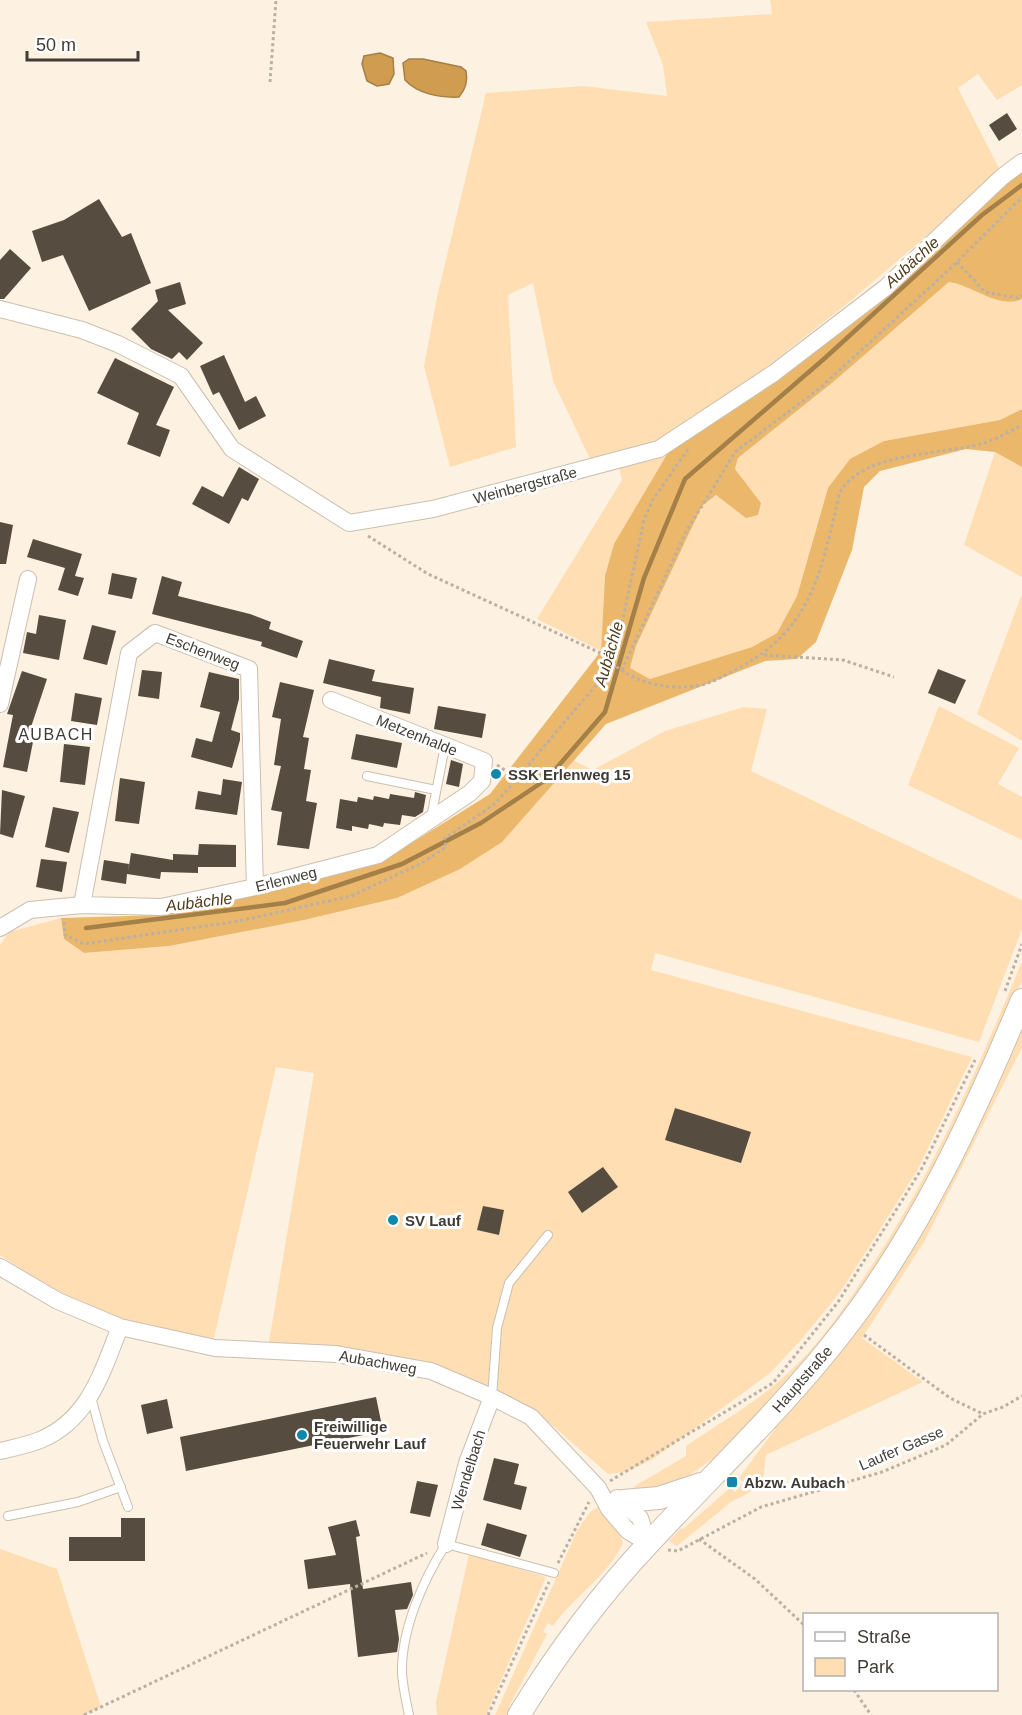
<svg xmlns="http://www.w3.org/2000/svg" width="1022" height="1715" viewBox="0 0 1022 1715" font-family="Arial,sans-serif">
	<rect width="100%" height="100%" fill="#fdf1e1"/>
	<path fill="#ffdeb3" d="M770,0H1022V85L997,100L978,74L958,88L1001,172L854,298L730,396L662,442L592,463L553,381L533,283L508,295L516,447L450,467L424,366L437,297L486,93L583,86L667,96L663,65L646,22L772,14Z
		M949,282C973,285 1000,310 1022,299V409L1000,420L884,441L828,488L797,596L777,633L752,647L650,679L630,668L636,646L702,506L716,495L746,517L761,503L735,469L738,458L832,383Z
		M672,446L605,576L601,651L537,619L622,480L619,467Z
		M995,452L1022,467V577L964,545Z
		M1022,594V741L977,714Z
		M939,706L1019,748L998,784L1022,797V840L908,785Z
		M744,707L767,709L751,771L1022,900V929L979,1042L655,953L651,970L972,1057L918,1169L841,1291L801,1340L770,1373L653,1459L626,1472L608,1474L545,1419L495,1392L343,1348L269,1342L314,1073L276,1067L214,1338C193,1334 170,1333 150,1327C98,1314 43,1285 0,1255V945L9,932L61,918L64,939L84,953L169,946L304,920L397,898L565,771L573,760L593,770L665,731Z
		M1022,961V981L995,1047L919,1202L824,1345L739,1439L703,1466L674,1485L639,1490L633,1487L686,1456V1446C720,1423 757,1402 787,1374C817,1347 841,1313 863,1279C930,1180 977,1071 1022,961Z
		M1022,1020V1047L924,1242L862,1338L923,1382L766,1455L762,1486L731,1502L677,1546L669,1541L681,1528L683,1529L730,1488L735,1492L744,1482L739,1478L775,1429L773,1427L839,1351Z
		M598,1507L619,1532L623,1543C608,1576 574,1596 553,1626L548,1623L543,1632L547,1634L509,1707L512,1709L508,1715H495L577,1531L590,1512Z
		M0,1549L57,1569L101,1707L84,1715H0Z
		M469,1554L546,1577L486,1715H437L436,1702Z"/>
	<path fill="#ebb76b" d="M1022,170V299C1000,310 972,285 949,282L832,383L738,458L735,469L761,503L758,515L746,518L716,495L702,506L636,646L630,668L650,679L752,647L777,633L797,596L828,488L850,459L884,441L1000,420L1022,409V467L995,452L966,449L880,471L864,487L852,550L816,642L797,659L765,661L606,724L502,842L460,869L397,898L304,920L169,946L84,953L64,939L61,918L162,915L381,862L490,794L601,651L605,576L614,544L672,446Z"/>
	<path fill="#cf9c50" stroke="#a47f48" stroke-width="1.5" d="M380,53L393,58L394,74L389,84L377,86L367,81L362,64L364,56Z
		M409,59H423L461,67L466,71C468,81 466,89 459,97C440,98 418,94 405,80L403,63Z"/>
	<g fill="none" stroke-linecap="round" stroke-linejoin="round">
		<path stroke="#a47f48" stroke-width="4.5" d="M86,928L285,903L402,864L481,823L547,779L605,712L644,578L685,479L825,358L982,215L1022,185"/>
	</g>
	<path fill="#564c3f" d="M1007,113L1017,129L999,141L989,125Z
		M99,199L122,237L131,233L151,283L89,311L63,255L42,262L32,231L64,220Z
		M10,249L31,268L4,299H0V260Z
		M180,282L186,304L168,310L203,343L187,360L179,352L172,359L151,349L131,329L158,301L155,290Z
		M224,355L245,402L256,396L266,416L239,430L219,392L213,395L200,366Z
		M115,358L174,387L156,425L170,430L160,457L127,444L139,413L97,393Z
		M239,467L259,479L248,501L242,498L229,524L192,504L202,486L223,497Z
		M0,522L13,525L6,564H0Z
		M33,539L82,554L75,576L84,578L78,596L58,590L65,568L27,557Z
		M112,573L137,578L132,599L108,594Z
		M162,576L182,582L178,596L250,614L271,622L269,629L303,641L297,658L261,646L262,642L152,614Z
		M39,615L66,620L59,660L23,653L27,632L36,634Z
		M92,625L116,631L107,665L83,659Z
		M329,659L375,670L372,681L414,688L410,714L380,708L381,697L323,683Z
		M938,669L966,680L955,704L928,693Z
		M142,670L162,672L159,699L138,696Z
		M22,671L47,679L28,736L34,737L27,772L3,767L13,715L7,714Z
		M209,672L239,679V699L231,730L240,733V740L232,768L191,757L196,738L212,742L220,712L200,707Z
		M280,682L314,690L303,737L309,738L304,769L311,770L306,801L317,803L309,849L277,845L282,812L271,810L281,766L274,765L281,719L272,717Z
		M75,693L102,698L97,725L71,721Z
		M438,706L486,714L482,738L434,729Z
		M356,734L402,743L397,768L351,759Z
		M64,744L90,747L85,785L60,782Z
		M451,760L463,764L459,787L446,784Z
		M120,778L145,782L139,824L115,821Z
		M223,779L242,782L237,815L195,809L198,791L221,795Z
		M2,790L25,796L13,838L0,834Z
		M415,792L426,795L423,812L415,817L402,815L400,825L384,823L383,827L369,824L368,829L352,826V831L336,828L340,799L357,802L358,797L373,800L374,796L389,799L390,794L414,798Z
		M53,807L79,812L69,853L45,847Z
		M199,844L236,845V867H198V873L161,872L160,879L127,874L126,884L101,880L104,860L129,864L128,872L131,853L173,860V854L198,855Z
		M41,859L67,862L62,892L36,887Z
		M675,1108L751,1132L741,1163L665,1140Z
		M603,1167L618,1187L582,1213L568,1192Z
		M483,1206L504,1210L499,1235L477,1230Z
		M376,1397L383,1431L186,1471L180,1437Z
		M167,1399L173,1428L147,1434L141,1405Z
		M494,1458L519,1464L514,1484L527,1487L521,1510L483,1500Z
		M417,1481L438,1485L430,1517L410,1513Z
		M121,1518H145V1561H69V1537H121Z
		M356,1520L360,1536L356,1537L363,1589L411,1582L413,1595L407,1609L395,1610L399,1639L397,1652L358,1657L350,1584L308,1589L304,1560L336,1555L328,1527Z
		M487,1523L527,1535L520,1557L481,1545Z"/>
	<g fill="none" stroke-linecap="round" stroke-linejoin="round">
		<defs>
			<path id="service" d="M367,776L436,790
				M431,818L445,746
				M91,1397L103,1441L128,1507
				M492,1397L497,1328L509,1283L548,1235
				M8,1516L78,1502L121,1487
				M409,1715C406,1701 403,1687 402,1673C401,1630 423,1580 446,1544L554,1573"/>
			<path id="minor" d="M0,309L82,330L118,344L181,376L232,449L349,523L433,509L659,449L774,373L885,288L1002,177L1022,162
				M0,704L28,579
				M82,905L129,653L155,633L249,669L255,887
				M0,928L30,910L82,905L161,907L255,887L378,855L470,793L482,781L484,761L331,700
				M0,1267L58,1301L120,1327L215,1348L336,1354L431,1371L492,1397L531,1417L598,1488L609,1509L628,1531L648,1543
				M0,1451C13,1448 28,1445 40,1440C89,1420 102,1372 120,1327
				M617,1498L640,1518L648,1543
				M446,1544L467,1463L492,1397"/>
			<path id="secondary" d="M623,1501L659,1498L701,1484
				M519,1715C557,1653 600,1595 650,1542C715,1472 785,1406 843,1331C920,1232 974,1115 1022,1000"/>
		</defs>
		<use href="#service" stroke="#cabfaf" stroke-width="10"/>
		<use href="#minor" stroke="#cabfaf" stroke-width="18"/>
		<use href="#secondary" stroke="#cabfaf" stroke-width="24"/>
		<path stroke="#bab0a4" stroke-width="3" stroke-dasharray="3 3" stroke-linecap="butt" d="M270,82L276,0
			M957,262L985,292L1018,298L1022,295
			M368,536L428,574L605,655C621,676 652,687 678,687C706,687 712,682 737,669C814,628 821,570 840,492C866,450 941,456 984,443C997,439 1010,431 1022,425
			M764,655L843,660L894,677
			M622,670L686,532L735,452L820,388L951,268L1022,197
			M497,765L517,778
			M64,922L65,935L84,944L239,921L351,896L420,864L446,847L444,839L496,803L613,665L644,520L652,501L688,449
			M1005,991L1022,944
			M864,1335L950,1398L983,1414
			M610,1481L773,1383L838,1302L903,1199L922,1168L975,1060
			M699,1539L755,1579L804,1625
			M668,1550L678,1551L761,1507L882,1472L946,1445L983,1414L1003,1407L1022,1396
			M558,1563L589,1502
			M854,1690L871,1715
			M84,1715L427,1553
			M488,1715L549,1582"/>
		<use href="#service" stroke="#fff" stroke-width="8"/>
		<use href="#minor" stroke="#fff" stroke-width="16"/>
		<use href="#secondary" stroke="#fff" stroke-width="22"/>
	</g>
	<g fill="#0f88ac" stroke="#fff" stroke-width="2">
		<circle cx="496" cy="774" r="6"/>
		<circle cx="393" cy="1220" r="6"/>
		<circle cx="302" cy="1435" r="6"/>
		<rect x="726" y="1476" width="12" height="12" rx="3"/>
	</g>
	<g text-anchor="middle" dominant-baseline="central" stroke-width="6" stroke-linejoin="round" paint-order="stroke">
		<g font-size="15" fill="#403c35" stroke="#fff">
			<text transform="translate(525 485) rotate(-15)">Weinbergstraße</text>
			<text transform="translate(203 651) rotate(21)">Eschenweg</text>
			<text transform="translate(417 735) rotate(22)">Metzenhalde</text>
			<text transform="translate(286 879) rotate(-14)">Erlenweg</text>
			<text transform="translate(378 1362) rotate(10)">Aubachweg</text>
			<text transform="translate(802 1379) rotate(-49)">Hauptstraße</text>
			<text transform="translate(901 1448) rotate(-23)">Laufer Gasse</text>
			<text transform="translate(468 1470) rotate(-73)">Wendelbach</text>
		</g>
		<g font-size="15" font-weight="bold" fill="#403c35" stroke="#fff" text-anchor="start">
			<text x="508" y="774">SSK Erlenweg 15</text>
			<text x="405" y="1220">SV Lauf</text>
			<text x="314" y="1426">Freiwillige<tspan x="314" dy="17">Feuerwehr Lauf</tspan></text>
			<text x="744" y="1482">Abzw. Aubach</text>
		</g>
		<g font-size="16" font-style="italic" fill="#503a1a" stroke="#fff">
			<text transform="translate(912 262) rotate(-42)">Aubächle</text>
			<text transform="translate(609 654) rotate(-74)">Aubächle</text>
			<text transform="translate(199 902) rotate(-7)">Aubächle</text>
		</g>
		<g font-size="16" letter-spacing="1.5" fill="#403c35" stroke="#fff">
			<text x="56" y="734">AUBACH</text>
		</g>
	</g>
	<rect x="803" y="1613" width="195" height="78" fill="#ffffff" stroke="#b3b1ae" stroke-width="1.5"/>
	<rect x="815" y="1632" width="30" height="9" fill="#ffffff" stroke="#b3b1ae" stroke-width="1.5"/>
	<text x="857" y="1643" font-size="18" fill="#403c35">Straße</text>
	<rect x="815" y="1658" width="30" height="18" fill="#ffdeb3" stroke="#b3b1ae" stroke-width="1.5"/>
	<text x="857" y="1673" font-size="18" fill="#403c35">Park</text>
	<path d="M27 51v9h111v-9" fill="none" stroke="#403c35" stroke-width="3"/>
	<text x="36" y="51" font-size="18" fill="#403c35" stroke="#ffffff" stroke-width="4.5" paint-order="stroke">50 m</text>
</svg>
